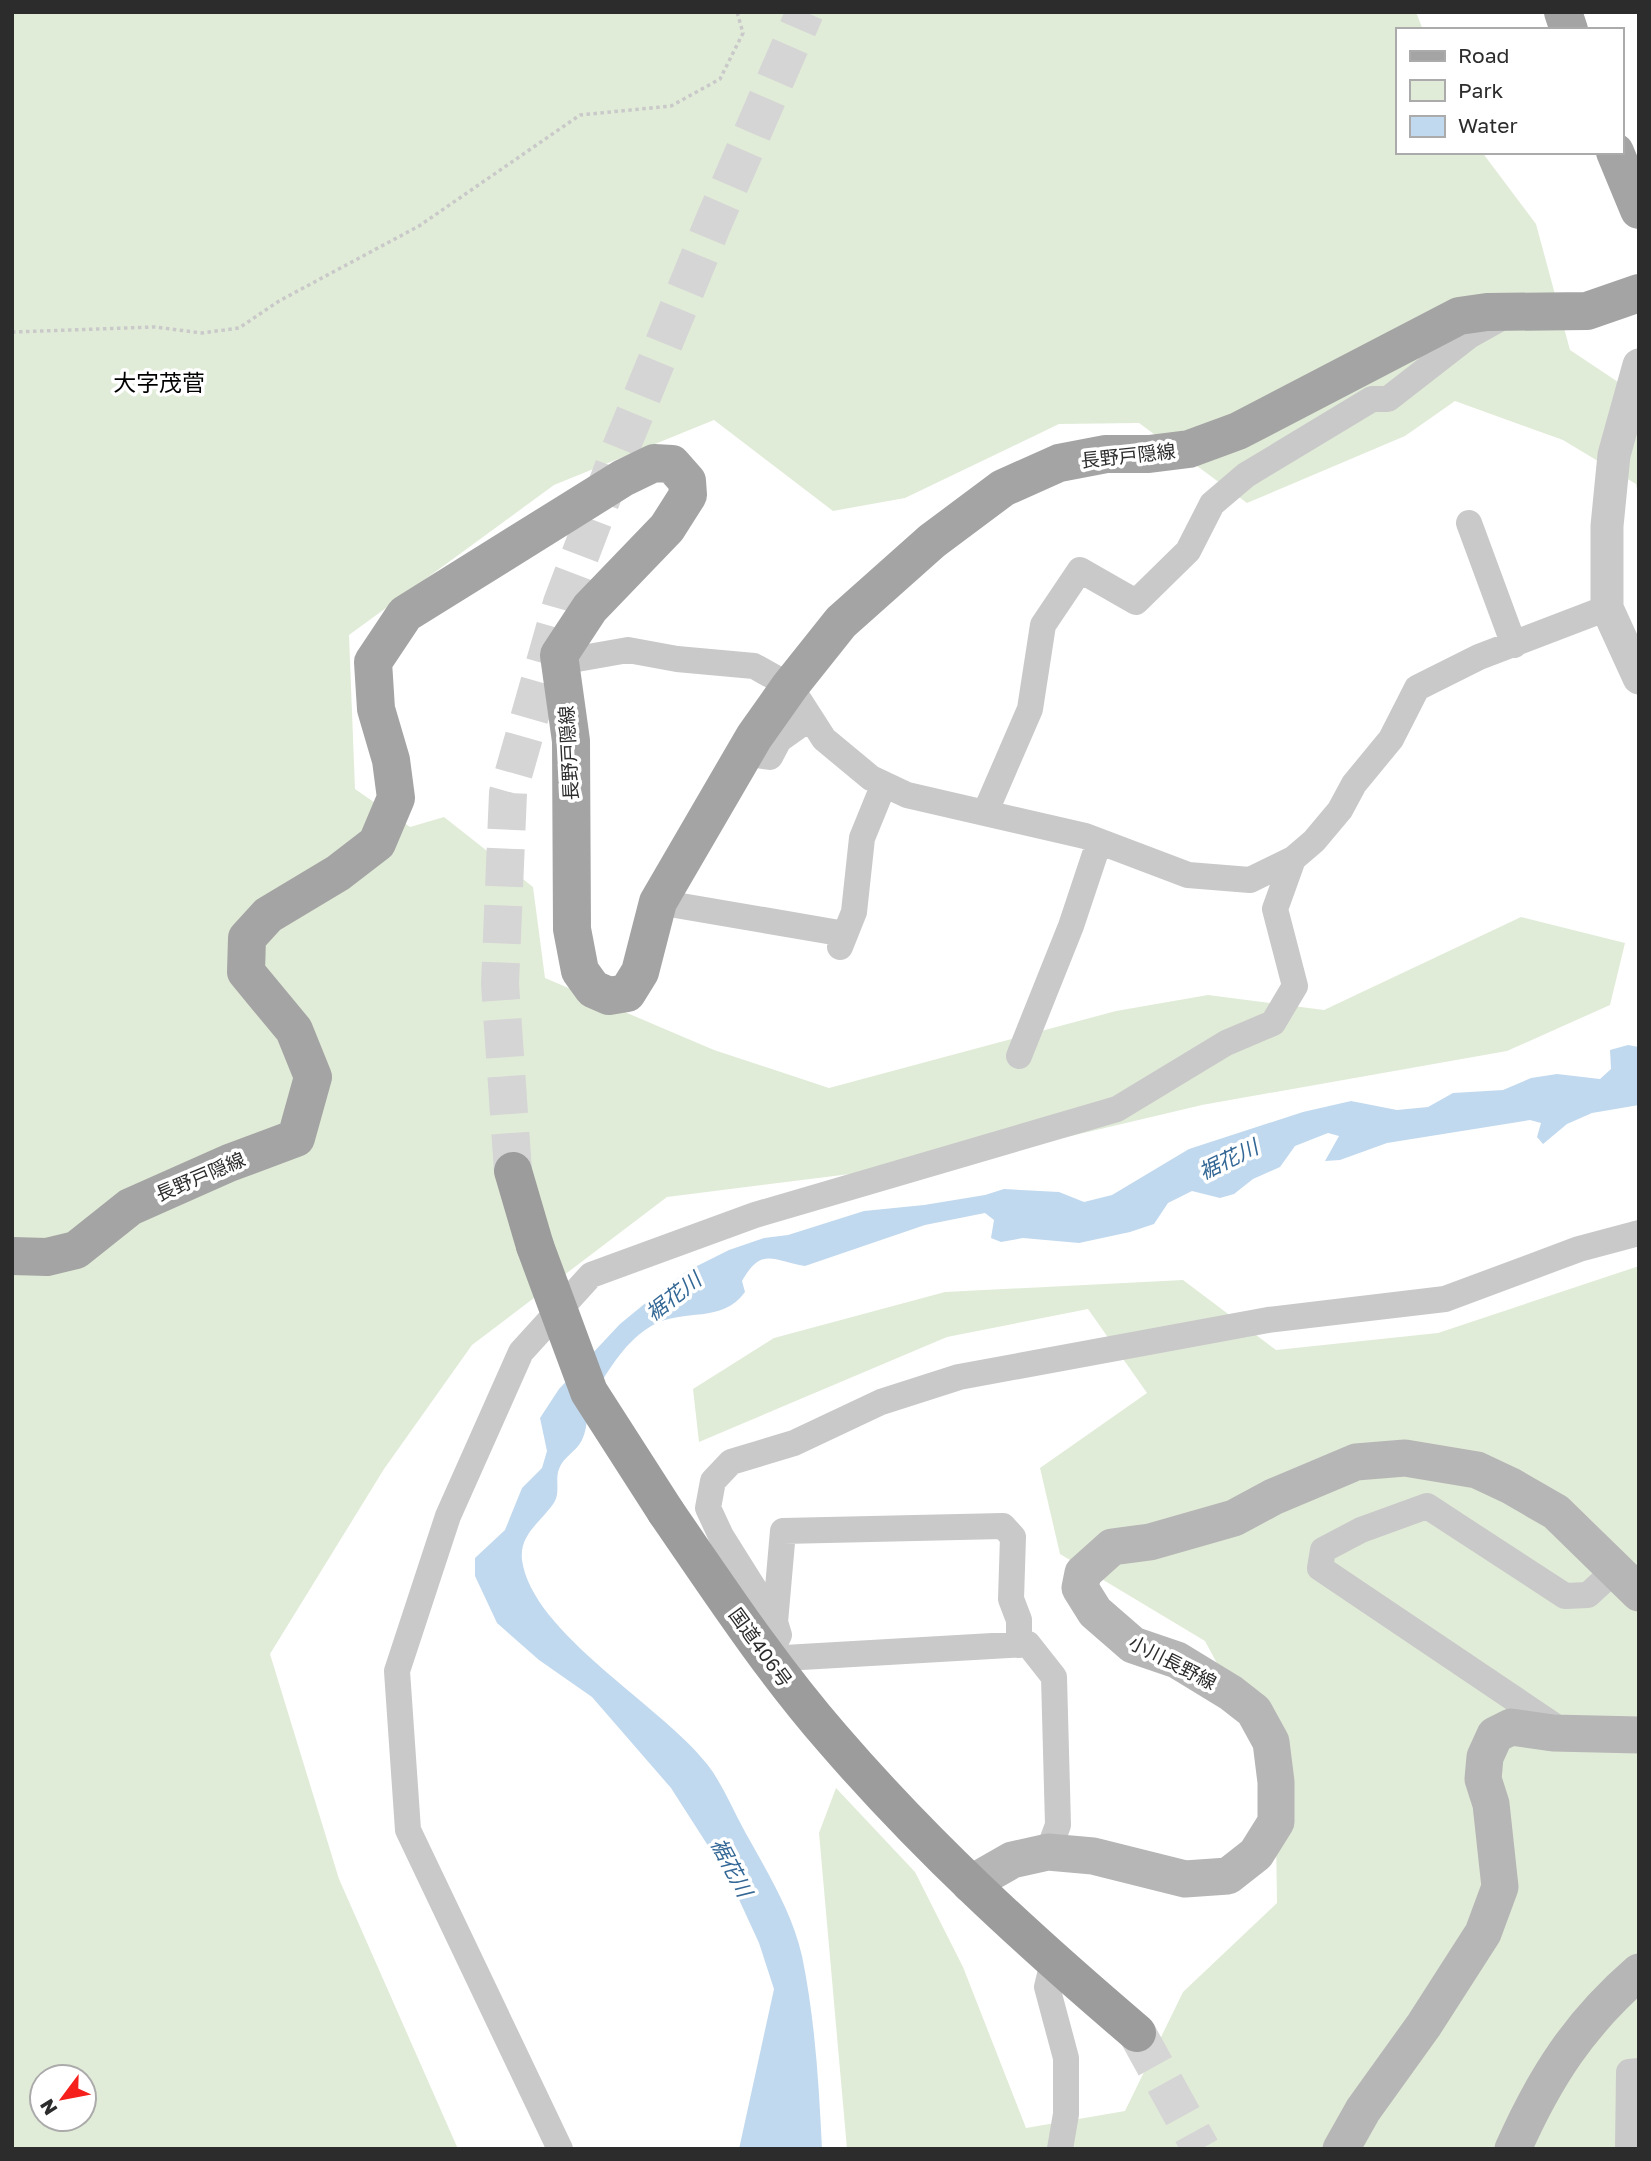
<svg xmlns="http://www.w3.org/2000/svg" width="1651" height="2161" viewBox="0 0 1651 2161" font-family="'Golos Text','Noto Sans JP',sans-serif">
	<rect width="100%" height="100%" fill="#fff"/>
	<path fill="#e1ecd8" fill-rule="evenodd" d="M12,12H1416L1423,30H1397V152H1482L1536,224L1570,350L1639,396V500L1636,484L1563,440L1455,401L1405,436L1247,503L1139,423L1059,424L905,498L833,511L714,420L554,485L349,635L355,789L410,827L444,817L533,887L545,978L714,1050L829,1088L1116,1011L1208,995L1324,1010L1521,917L1625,943L1610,1005L1507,1051L1202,1105L978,1158L667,1197L472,1345L384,1469L270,1654L339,1879L458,2149H12ZM42,2077H84V2119H42Z
		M1639,1266V2149H847L819,1833L836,1788L915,1872L963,1967L1026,2128L1125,2111L1183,1992L1277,1903L1275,1771L1205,1641L1060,1554L1040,1468L1147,1393L1088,1309L947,1337L699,1442L693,1389L774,1338L945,1292L1183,1280L1276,1350L1438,1333Z"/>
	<path fill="#c1d9ee" d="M1628,1045L1639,1047V1105L1592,1113L1567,1124L1543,1144L1537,1137L1541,1123L1530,1120L1387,1143L1340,1160L1325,1161L1339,1136L1328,1133L1295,1146L1280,1167L1253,1179L1234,1194L1220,1198L1192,1191L1168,1203L1154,1224L1130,1232L1079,1243L1023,1238L1001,1242L991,1238L994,1220L985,1213L925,1225L805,1266C773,1261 762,1246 742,1281L745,1292C722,1324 684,1308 653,1325C626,1340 610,1368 594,1394C586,1407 589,1426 582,1440C576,1452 563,1457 559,1469C555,1479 560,1491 555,1501C543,1521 519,1533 522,1560C532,1633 661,1705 707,1764C722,1783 732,1808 744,1830C766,1870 792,1911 802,1956C815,2019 819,2085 822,2149H739L774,1989L759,1943L730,1880L671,1788L592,1697L539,1660L497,1623L475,1576V1558L505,1530L522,1488L542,1468L547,1451L540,1418L559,1389L620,1324L648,1301L687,1271L729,1250L764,1238L788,1235L864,1211L924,1205L985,1195L1004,1189L1059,1192L1084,1202L1112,1195L1189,1149L1303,1112L1351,1101L1397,1110L1428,1107L1453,1093L1503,1090L1531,1078L1557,1074L1600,1079L1611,1069L1610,1050Z"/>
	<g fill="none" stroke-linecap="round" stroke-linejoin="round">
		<path stroke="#d5d5d5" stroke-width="38" stroke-dasharray="38 19" stroke-linecap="butt" d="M513,1171L500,984L508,793L562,603L620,450L714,221L805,12
			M1137,2033L1201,2149"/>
		<path stroke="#c9c9c9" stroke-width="3.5" stroke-dasharray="3.5 3.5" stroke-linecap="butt" d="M12,332L155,327L202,333L239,328L279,301L419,226L580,115L671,106L720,79L743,33L737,12"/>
		<path stroke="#c9c9c9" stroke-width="26" d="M1469,523L1514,645
			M560,662L628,650L677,659L754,666L790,686L824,739L871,778L907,795L1085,836L1188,875L1250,880L1293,859L1314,841L1340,810L1354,784L1391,739L1417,688L1479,657L1607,608
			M743,753L770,757L779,740L810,718
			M985,813L1030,709L1043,625L1080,570L1136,602L1188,551L1212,504L1246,475L1372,399H1388L1469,336L1503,317
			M658,902L845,934
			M840,947L854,912L862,838L884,784
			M1019,1056L1071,926L1099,842
			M775,1622L783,1531L1003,1526L1013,1537L1011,1599L1019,1620V1645
			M1562,1731L1320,1568L1323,1550L1361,1530L1427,1506L1565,1596L1588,1595L1615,1570
			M1048,1852L1058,1825L1054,1677L1028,1644L767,1659L779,1635L775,1622L721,1536L708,1508L713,1481L731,1462L794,1443L881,1402L959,1377L1268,1320L1445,1299L1579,1249L1639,1233
			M1053,1962L1047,1987L1066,2058V2114L1060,2149
			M560,2149L408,1830L397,1671L448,1516L521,1352L591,1275L755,1215L1117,1109L1226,1043L1273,1023L1295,986L1275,909L1293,859
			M1628,2149L1629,2072L1639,2071"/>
		<path stroke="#c9c9c9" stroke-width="33" d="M1639,365L1614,455L1607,526V608L1639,678"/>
		<path stroke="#b6b6b6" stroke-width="37" d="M970,1884L1012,1860L1048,1852L1093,1856L1185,1879L1228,1876L1256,1854L1276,1822V1782L1271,1742L1254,1711L1231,1693L1177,1660L1133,1645L1095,1612L1080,1588L1083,1573L1112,1547L1150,1542L1234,1518L1273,1497L1356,1462L1405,1458L1477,1470L1511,1486L1556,1512L1639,1593
			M1341,2149L1363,2110L1424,2025L1483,1933L1500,1887L1491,1804L1483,1779L1485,1757L1495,1735L1511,1727L1553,1733L1639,1735
			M1513,2149C1545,2077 1579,2024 1639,1972"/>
		<path stroke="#a4a4a4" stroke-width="38" d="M1563,12L1569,30
			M1615,152L1639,210
			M12,1256L47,1257L76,1250L130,1207L229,1163L296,1138L313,1077L294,1030L246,972L247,938L268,915L338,873L377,843L396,798L391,760L376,709L373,662L405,614L623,478L654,463L672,464L687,481L688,495L667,528L590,608L559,655L571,741L572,929L580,971L593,989L609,996L627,993L640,972L658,902L754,737L790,686L841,622L932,541L1003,488L1059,463L1106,454H1149L1189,449L1238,431L1459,316L1487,312L1587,311L1639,293"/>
		<path stroke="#9c9c9c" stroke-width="38" d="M513,1171L535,1246
			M666,1512C719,1589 770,1667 832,1738C925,1846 1029,1941 1137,2033"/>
		<path stroke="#9c9c9c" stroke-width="38" d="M535,1246L589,1392L666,1512"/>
	</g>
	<g text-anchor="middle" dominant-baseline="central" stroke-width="7" stroke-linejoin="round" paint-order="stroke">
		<g font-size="19" fill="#2c2c2c" stroke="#fff">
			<text transform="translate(1128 455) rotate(-6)">長野戸隠線</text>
			<text transform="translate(568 753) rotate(-93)">長野戸隠線</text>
			<text transform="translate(200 1176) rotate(-23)">長野戸隠線</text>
			<text transform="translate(761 1647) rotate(54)">国道406号</text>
			<text transform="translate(1173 1662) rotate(27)">小川長野線</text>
		</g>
		<g font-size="21" font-style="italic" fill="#336795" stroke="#fff">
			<text transform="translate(1228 1159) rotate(-26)">裾花川</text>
			<text transform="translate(673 1296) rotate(-38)">裾花川</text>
			<text transform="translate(732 1867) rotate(62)">裾花川</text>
		</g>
		<g font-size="23" fill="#000" stroke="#fff">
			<text x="159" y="382">大字茂菅</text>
		</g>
	</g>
	<rect width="1651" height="2161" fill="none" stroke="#2c2c2c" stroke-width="28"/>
	<rect x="1396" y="28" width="228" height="126" fill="#ffffff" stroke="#ababab" stroke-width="2"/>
	<rect x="1410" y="51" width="35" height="10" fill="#a4a4a4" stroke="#ababab" stroke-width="2"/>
	<text x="1458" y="63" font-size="21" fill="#2c2c2c">Road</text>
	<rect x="1410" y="80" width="35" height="21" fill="#e1ecd8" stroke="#ababab" stroke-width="2"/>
	<text x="1458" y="98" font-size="21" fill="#2c2c2c">Park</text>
	<rect x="1410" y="116" width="35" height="21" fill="#c1d9ee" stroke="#ababab" stroke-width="2"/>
	<text x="1458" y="133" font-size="21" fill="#2c2c2c">Water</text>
	<g transform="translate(63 2098) rotate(238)"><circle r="33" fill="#ffffff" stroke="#ababab" stroke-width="2"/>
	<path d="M0-5L12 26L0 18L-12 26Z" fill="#f51f1c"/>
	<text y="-10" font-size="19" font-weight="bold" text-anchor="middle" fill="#2c2c2c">N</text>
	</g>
</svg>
